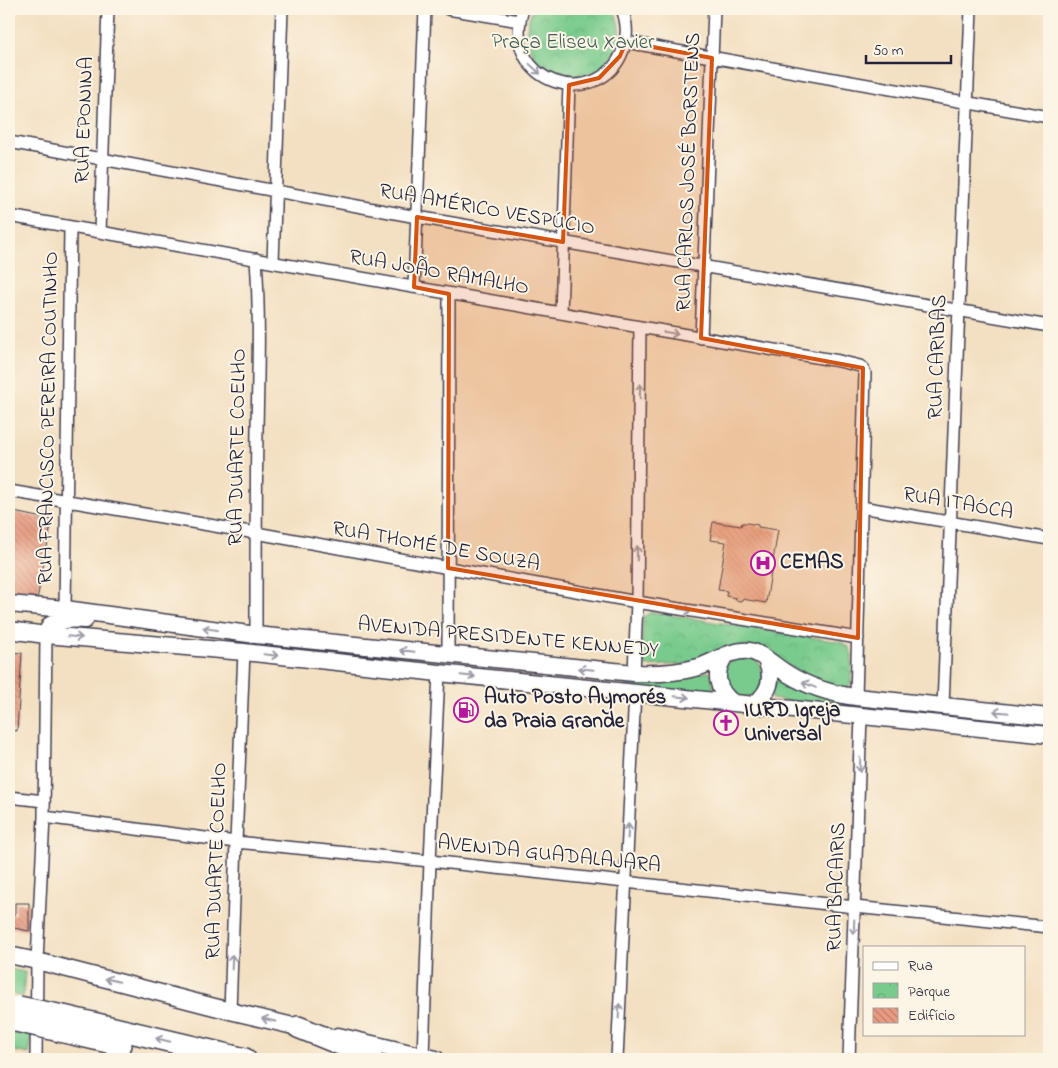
<svg xmlns="http://www.w3.org/2000/svg" width="1058" height="1068" viewBox="0 0 1058 1068" font-family="'Indie Flower',sans-serif">
	<defs>
		<pattern id="park-crowns" width="20" height="18" patternUnits="userSpaceOnUse" patternTransform="scale(1.25)"><rect width="20" height="18" fill="#79cb8d"/><path d="M2 6a3 3 0 1 1 6 0M12 15a3 3 0 1 1 6 0" fill="none" stroke="#68ae7b"/></pattern>
		<pattern id="building-back-hatch" width="6" height="6" patternUnits="userSpaceOnUse" patternTransform="scale(1.25)"><rect width="6" height="6" fill="#e89b81"/><path d="M-1 5l2 2M0 0l6 6M5-1l2 2" fill="none" stroke="#bc7e6b"/></pattern>
	</defs>
	<rect width="100%" height="100%" fill="#fcf5e5"/>
	<filter id="ink" filterUnits="userSpaceOnUse"><feTurbulence type="fractalNoise" baseFrequency=".02" numOctaves="2"/><feDisplacementMap in="SourceGraphic" scale="10" xChannelSelector="R" yChannelSelector="G"/><feConvolveMatrix kernelMatrix="1 2 1 2 8 2 1 2 1" color-interpolation-filters="sRGB"/></filter>
	<filter id="wash" filterUnits="userSpaceOnUse"><feTurbulence type="fractalNoise" baseFrequency=".0096" numOctaves="4" result="noise"/><feDisplacementMap in="SourceGraphic" scale="20" xChannelSelector="R" yChannelSelector="G"/><feGaussianBlur stdDeviation="1.12" result="paint"/><feColorMatrix in="noise" values="0 0 0 0 0 0 0 0 0 0 0 0 0 0 0 0 0 1.4 0 .05"/><feComposite in="paint" operator="in"/></filter>
	<g filter="url(#wash)">
		<rect width="100%" height="100%" fill="#f3dfc1"/>
		<path fill="#79cb8d" stroke="#4e7664" d="M736,658C759,658 760,659 764,681L754,695L744,697L733,694L724,680L727,664Z
			M709,672L711,674L715,695L625,686V678Z
			M778,676L855,703V709L772,699L771,695Z
			M9,969L25,972L23,997L9,993Z
			M9,1028L32,1034L29,1054L9,1050Z"/>
		<path fill="url(#park-crowns)" stroke="#4e7664" d="M533,9H613C620,21 622,36 615,49C587,107 504,66 533,9Z
			M651,612L841,642L849,647L852,655L851,683L848,687L844,689L819,683L765,652L688,664L646,666L641,658L643,617Z"/>
		<g id="blocks">
			<path fill="url(#building-back-hatch)" d="M9,511L52,520L37,600L9,595Z
				M713,522L741,526L742,523H747L758,525V527L778,530L766,603L742,599L741,601L735,600L736,598L726,596L727,591L718,590L726,542L710,540Z
				M9,652L22,653L17,731L9,730Z
				M15,903H29V931L9,927V914L15,915Z"/>
		</g>
	</g>
	<g filter="url(#ink)">
		<use href="#blocks" fill-opacity="0" stroke="#413e4f" stroke-width="1"/>
		<g fill="none" stroke-linecap="round" stroke-linejoin="round">
			<defs>
				<path id="minor" d="M448,9L519,21
					M523,9C498,85 600,113 623,50C628,36 627,22 622,9
					M626,42L1049,117
					M9,142L417,217L1049,326
					M9,216L640,327L839,361L860,366L863,368L865,373L856,697
					M100,232L108,9
					M273,262L282,9
					M414,287L425,9
					M561,313L569,85
					M701,338L714,9
					M9,491L256,533L637,602L858,638
					M861,507L1049,539
					M65,609L70,227
					M256,635C256,567 256,498 257,430C258,373 260,316 256,259
					M448,655L449,294
					M634,673L637,602L640,327
					M943,706L971,9
					M9,797L44,801
					M44,817L236,842L430,861L855,907L1049,927
					M230,1011L236,842L244,652
					M423,1056L430,861L439,673
					M36,1059L37,961L44,817L46,635
					M617,1059L635,692
					M849,1059L861,716"/>
				<path id="secondary" d="M9,604L65,609L256,635L634,673C657,674 677,673 699,667C715,662 731,649 749,651C763,653 775,667 788,674C809,687 832,694 856,697L1049,717
					M9,630L46,635L244,652L439,673L1049,735
					M46,635L50,625C60,619 73,619 85,620
					M725,656C713,673 717,690 732,702
					M753,705C769,694 775,679 766,660
					M9,955L37,961L230,1011L310,1030
					M338,1036L436,1059"/>
				<path id="motorway" d="M63,1016L245,1059
					M298,1027L345,1046L372,1059
					M60,1031L121,1045"/>
			</defs>
			<use href="#minor" stroke="#413e4f" stroke-width="14"/>
			<use href="#secondary" stroke="#413e4f" stroke-width="19"/>
			<use href="#motorway" stroke="#413e4f" stroke-width="24"/>
			<use href="#minor" stroke="#fff" stroke-width="11"/>
			<use href="#secondary" stroke="#fff" stroke-width="16"/>
			<use href="#motorway" stroke="#fff" stroke-width="21"/>
			<defs>
				<path id="motorway-bridge" d="M19,1007L63,1016
					M16,1021L60,1031"/>
			</defs>
			<use href="#motorway-bridge" stroke="#413e4f" stroke-width="24" stroke-linecap="butt"/>
			<use href="#motorway-bridge" stroke="#fff" stroke-width="21"/>
		</g>
		<defs><path id="oneway-shaft" d="M-6 0H5M1.5-3L5.5 0L1.5 3" fill="none" stroke-width="1.6" stroke-linecap="round" stroke-linejoin="round" transform="scale(1.25)"/></defs>
		<g stroke="#9c9ca7">
			<use href="#oneway-shaft" transform="translate(535 69) rotate(43)"/>
			<use href="#oneway-shaft" transform="translate(671 333) rotate(9)"/>
			<use href="#oneway-shaft" transform="translate(640 391) rotate(-89)"/>
			<use href="#oneway-shaft" transform="translate(637 553) rotate(-89)"/>
			<use href="#oneway-shaft" transform="translate(685 610) rotate(9)"/>
			<use href="#oneway-shaft" transform="translate(210 629) rotate(-172)"/>
			<use href="#oneway-shaft" transform="translate(75 637) rotate(5)"/>
			<use href="#oneway-shaft" transform="translate(407 651) rotate(-174)"/>
			<use href="#oneway-shaft" transform="translate(271 655) rotate(6)"/>
			<use href="#oneway-shaft" transform="translate(586 669) rotate(-174)"/>
			<use href="#oneway-shaft" transform="translate(468 676) rotate(6)"/>
			<use href="#oneway-shaft" transform="translate(809 685) rotate(-157)"/>
			<use href="#oneway-shaft" transform="translate(682 697) rotate(6)"/>
			<use href="#oneway-shaft" transform="translate(1001 712) rotate(-174)"/>
			<use href="#oneway-shaft" transform="translate(860 765) rotate(92)"/>
			<use href="#oneway-shaft" transform="translate(628 831) rotate(-87)"/>
			<use href="#oneway-shaft" transform="translate(854 927) rotate(92)"/>
			<use href="#oneway-shaft" transform="translate(232 962) rotate(-88)"/>
			<use href="#oneway-shaft" transform="translate(112 980) rotate(-166)"/>
			<use href="#oneway-shaft" transform="translate(619 1011) rotate(-87)"/>
			<use href="#oneway-shaft" transform="translate(269 1020) rotate(-167)"/>
			<use href="#oneway-shaft" transform="translate(163 1040) rotate(-167)"/>
		</g>
	</g>
	<path fill="#d45411" fill-opacity="0.2" stroke="#d45411" stroke-width="4" stroke-linejoin="round" d="M626,42L712,58L701,338L863,368L858,638L448,568L449,294L414,287L417,217L563,242L569,85L599,78L620,56Z"/>
	<defs>
		<symbol id="hospital-ring" viewBox="-11 -11 22 22"><circle r="9.5" fill="#fcf5e5" stroke="#b5179e" stroke-width="1.5"/><path d="M-5-5h3v3.5h4V-5h3V5h-3V1.5h-4V5h-3Z" fill="#b5179e"/></symbol>
		<symbol id="fuel-ring" viewBox="-11 -11 22 22"><circle r="9.5" fill="#fcf5e5" stroke="#b5179e" stroke-width="1.5"/><path d="M-5.5-6h7V0h2V4h1.3V-2.5L3-4.5l.8-.8L6-3V5H2.5V1h-1V6h-7ZM-4.2-4.7v3.2H.2V-4.7Z" fill="#b5179e"/></symbol>
		<symbol id="church-ring" viewBox="-11 -11 22 22"><circle r="9.5" fill="#fcf5e5" stroke="#b5179e" stroke-width="1.5"/><path d="M-1.2-6h2.4v3.5h3.3v2.4h-3.3V6h-2.4V-.1h-3.3v-2.4h3.3Z" fill="#b5179e"/></symbol>
	</defs>
	<g fill-rule="evenodd">
		<use href="#hospital-ring" x="749" y="549" width="28" height="28"/>
		<use href="#fuel-ring" x="452" y="696" width="28" height="28"/>
		<use href="#church-ring" x="712" y="709" width="28" height="28"/>
	</g>
	<g text-anchor="middle" dominant-baseline="central" stroke-width="4" stroke-linejoin="round" paint-order="stroke">
		<g font-size="21" fill="#405d58" stroke="#fcf5e5">
			<text x="573" y="43">Praça Eliseu Xavier</text>
		</g>
		<g font-size="21" fill="#22223b" stroke="#fcf5e5">
			<text transform="translate(85 120) rotate(-88)">RUA EPONINA</text>
			<text transform="translate(689 172) rotate(-88)">RUA CARLOS JOSÉ BORSTENS</text>
			<text transform="translate(487 210) rotate(10)">RUA AMÉRICO VESPÚCIO</text>
			<text transform="translate(439 273) rotate(10)">RUA JOÃO RAMALHO</text>
			<text transform="translate(938 357) rotate(-88)">RUA CARIBAS</text>
			<text transform="translate(49 418) rotate(-89)">RUA FRANCISCO PEREIRA COUTINHO</text>
			<text transform="translate(238 447) rotate(-89)">RUA DUARTE COELHO</text>
			<text transform="translate(958 504) rotate(10)">RUA ITAÓCA</text>
			<text transform="translate(436 547) rotate(10)">RUA THOMÉ DE SOUZA</text>
			<text transform="translate(508 638) rotate(5)">AVENIDA PRESIDENTE KENNEDY</text>
			<text transform="translate(549 855) rotate(6)">AVENIDA GUADALAJARA</text>
			<text transform="translate(217 861) rotate(-88)">RUA DUARTE COELHO</text>
			<text transform="translate(837 887) rotate(-88)">RUA BACAIRIS</text>
		</g>
		<g font-size="21" font-weight="bold" fill="#22223b" stroke="#fcf5e5" text-anchor="start">
			<text x="780" y="563">CEMAS</text>
			<text x="484" y="698">Auto Posto Aymorés<tspan x="484" dy="24">da Praia Grande</tspan></text>
			<text x="744" y="711">IURD Igreja<tspan x="744" dy="24">Universal</tspan></text>
		</g>
	</g>
	<rect width="1058" height="1068" fill="none" stroke="#fcf5e5" stroke-width="30"/>
	<rect x="863" y="946" width="162" height="90" fill="#fcf5e5" stroke="#a5a1a1"/>
	<rect x="873" y="962" width="25" height="8" fill="#ffffff" stroke="#a5a1a1"/>
	<text x="908" y="970" font-size="15" fill="#22223b">Rua</text>
	<rect x="873" y="983" width="25" height="15" fill="url(#park-crowns)" stroke="#a5a1a1"/>
	<text x="908" y="996" font-size="15" fill="#22223b">Parque</text>
	<rect x="873" y="1008" width="25" height="15" fill="url(#building-back-hatch)" stroke="#a5a1a1"/>
	<text x="908" y="1020" font-size="15" fill="#22223b">Edifício</text>
	<path d="M866 55v8h85v-8" fill="none" stroke="#22223b" stroke-width="2.5"/>
	<text x="873" y="55" font-size="15" fill="#22223b" stroke="#fcf5e5" stroke-width="4" paint-order="stroke">50 m</text>
</svg>
